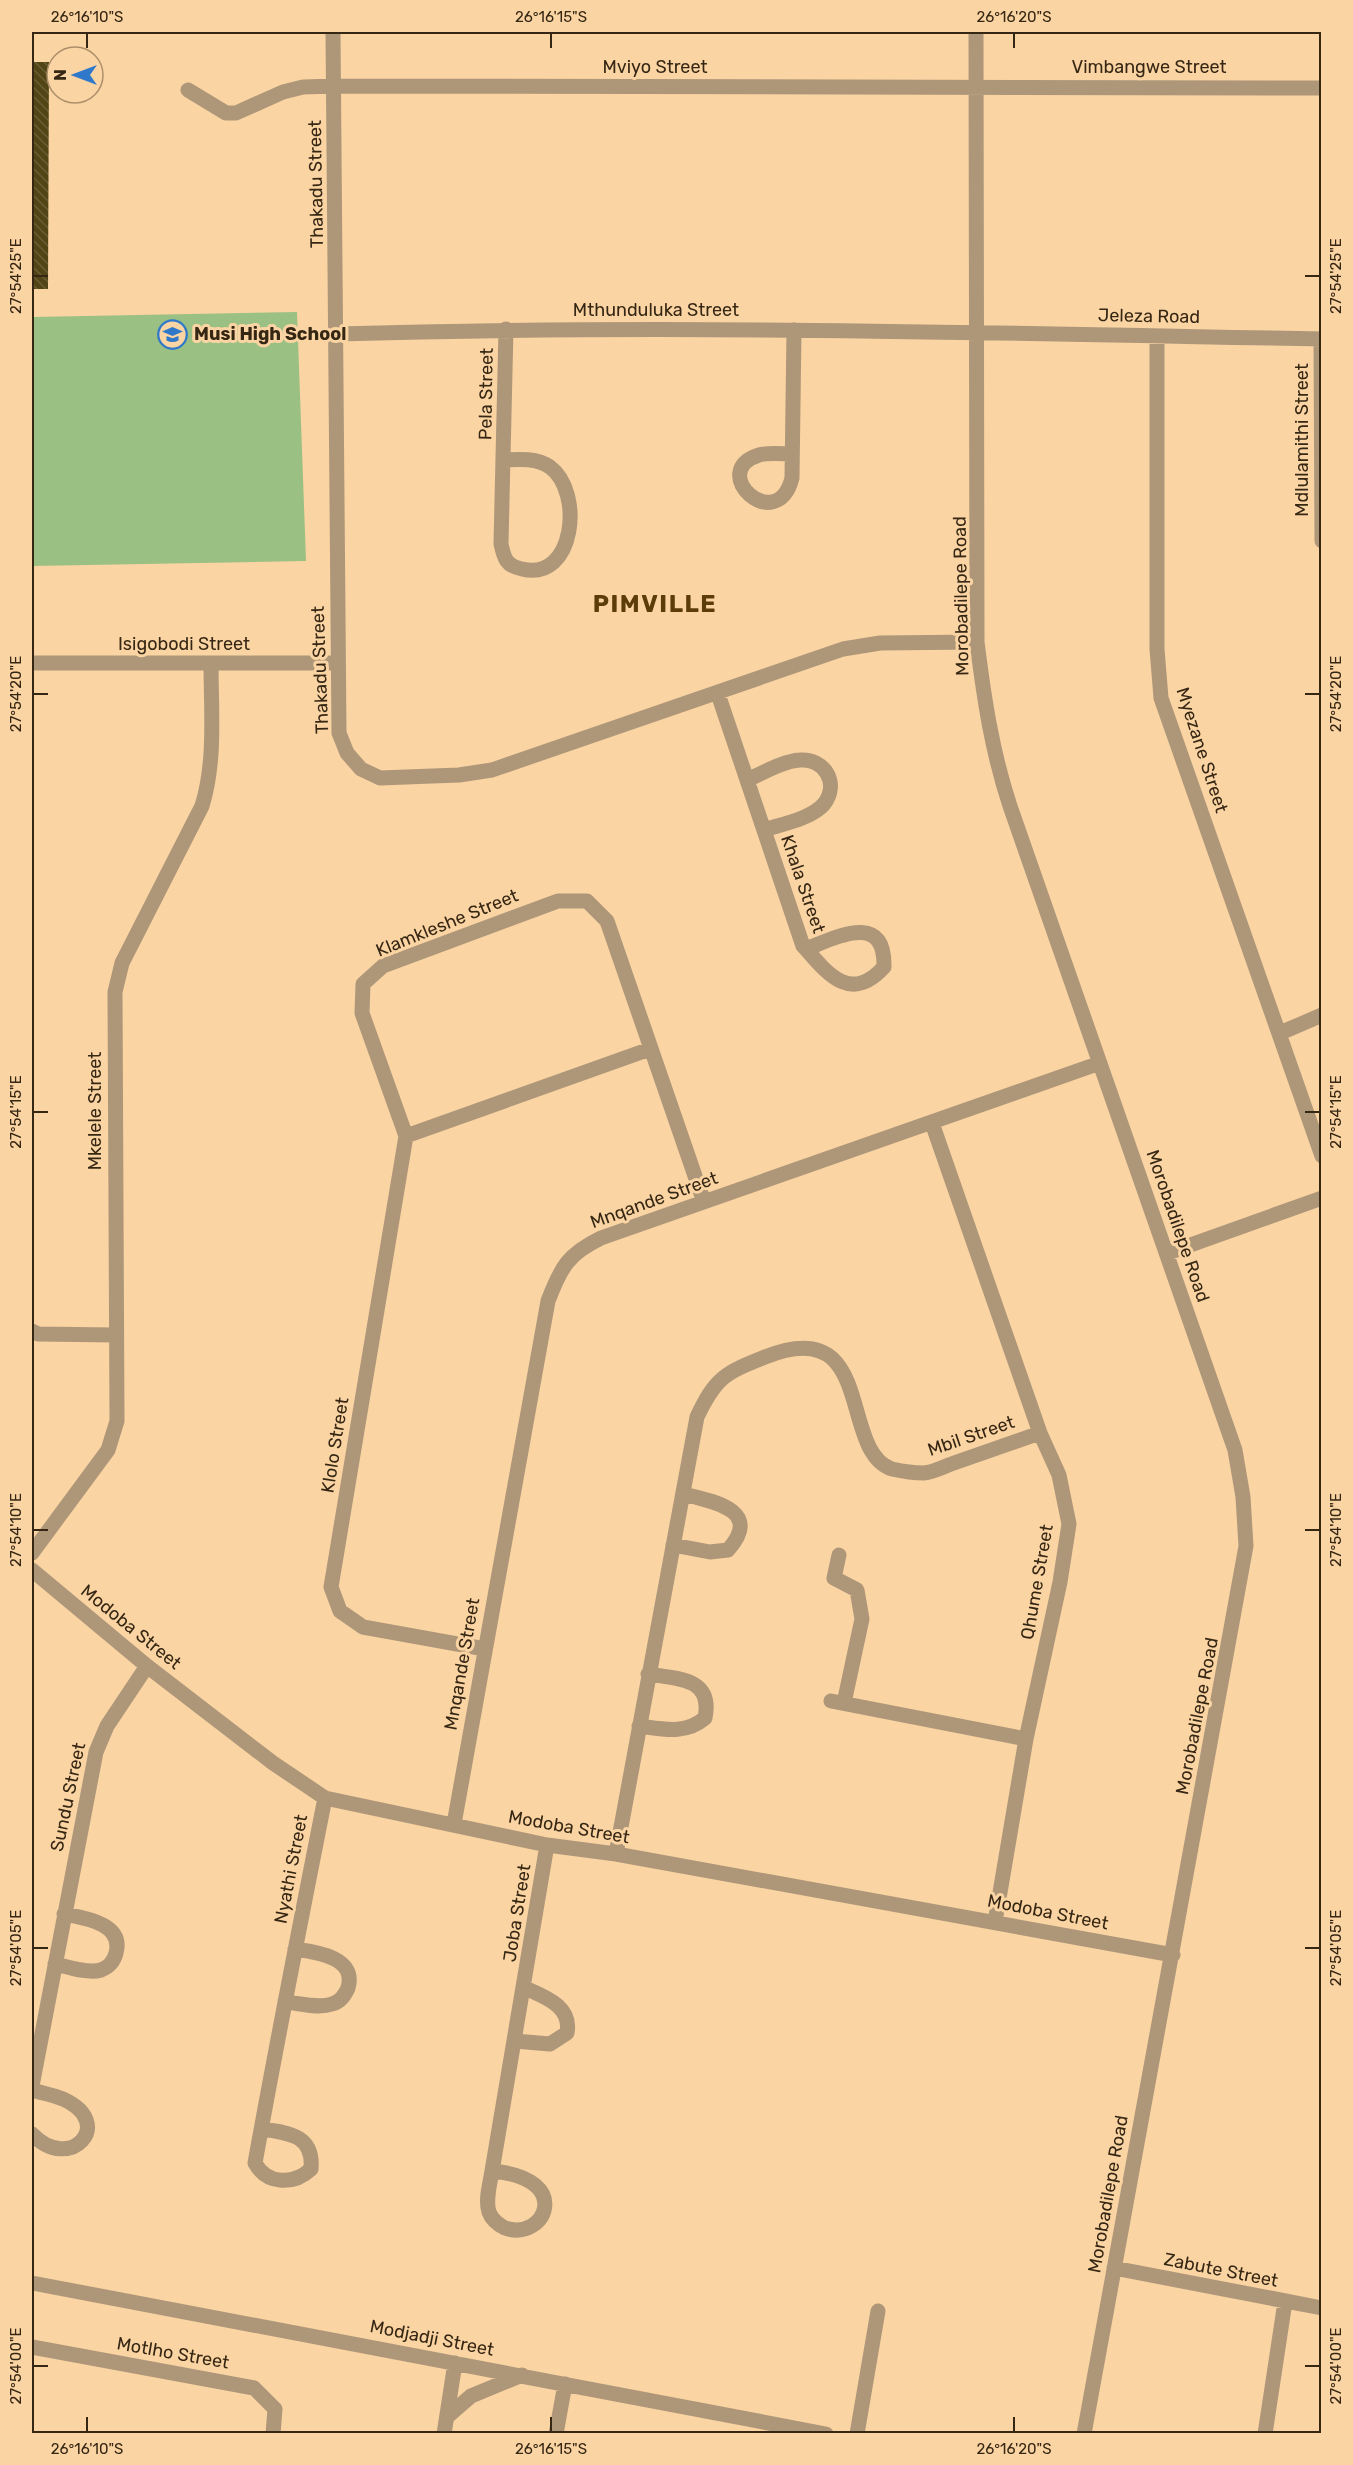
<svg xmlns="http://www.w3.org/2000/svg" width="1353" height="2465" viewBox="0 0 1353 2465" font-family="Rubik,sans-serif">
	<defs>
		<pattern id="building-back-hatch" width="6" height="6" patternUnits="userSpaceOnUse" patternTransform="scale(1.5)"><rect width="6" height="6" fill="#524515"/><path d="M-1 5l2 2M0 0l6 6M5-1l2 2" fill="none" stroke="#695d36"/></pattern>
	</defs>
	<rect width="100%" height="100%" fill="#fbd4a3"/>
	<path fill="#9bc083" d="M297,312L306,561L32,566V317Z"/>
	<path fill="url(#building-back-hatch)" d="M32,62H49L48,289H32Z"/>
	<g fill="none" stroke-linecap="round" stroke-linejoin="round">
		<path stroke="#ae9779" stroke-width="15" d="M333,32L339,733L347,753L361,769L380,778L459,775L492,770L843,649L880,643L977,642
			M976,32L977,642C984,698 992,752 1010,806L1235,1450L1243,1497L1246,1546L1084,2434
			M188,90L226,113H236L283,92L303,87L334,86L1322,88
			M337,334C665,324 993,333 1322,339
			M1157,336V649L1161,698L1322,1156
			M1321,339L1322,541
			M792,454C782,454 769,452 759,455C706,472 777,537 792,478L794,330
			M505,460C520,459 537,458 550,467C584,492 575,582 522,569C506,566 504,558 501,544L506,329
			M32,663H337
			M718,694L803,946L806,949C830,977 852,1002 884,967C885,911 837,937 806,949
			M747,780C763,773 783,761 800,760C824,758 840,783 824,804C811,819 782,824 764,830
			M1280,1033L1322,1015
			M932,1123L1040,1433L1059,1475L1069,1524L1060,1582L1026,1739L995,1922
			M406,1136L650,1049
			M1168,1253L1322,1198
			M32,1331L38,1334L115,1335
			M673,1545L710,1552L728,1550C764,1510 712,1501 683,1494
			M32,1553L108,1450L117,1421L115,992L122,963L202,806C216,761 211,710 211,663
			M839,1555L834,1578L857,1590L862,1619L844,1703
			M32,1570L147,1666L273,1763L325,1798L547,1845L616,1854L1173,1955
			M485,1649L363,1627L340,1611L331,1587L406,1136L362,1013L363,984L383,966L558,901H587L607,921L704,1202
			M831,1701L1026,1739
			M639,1726C663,1729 685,1735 705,1718C713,1678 679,1679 648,1674
			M454,1824L548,1301C561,1267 568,1254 601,1238L1100,1063
			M616,1854L697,1417C716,1377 725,1373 765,1357C877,1312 838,1451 892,1469C901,1471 916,1473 924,1473C934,1472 945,1466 954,1463C983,1453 1012,1443 1040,1433
			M55,1964C68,1967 88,1974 101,1970C109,1967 114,1961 116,1953C124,1923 84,1918 64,1914
			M285,2002C299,2003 318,2009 332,2004C340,2002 345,1995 348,1988C357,1957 316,1952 295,1949
			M515,2041L550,2044L567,2033C572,2006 545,1997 525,1988
			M32,2086L96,1752L107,1726L147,1666
			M32,2090C42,2093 53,2095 63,2099C117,2123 70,2174 32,2134
			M262,2129C289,2133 314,2135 311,2169C294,2185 267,2185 255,2163C277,2041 301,1919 325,1798
			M492,2171C575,2178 545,2242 505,2228C499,2225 492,2220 489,2212C485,2200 490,2184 492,2171L547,1845
			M1114,2268L1322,2308
			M32,2283L826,2434
			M32,2347L254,2388L275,2409L273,2434
			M448,2416L471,2396L522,2375
			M444,2434L455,2363
			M556,2434L565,2384
			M857,2434L878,2311
			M1265,2434L1285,2302"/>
	</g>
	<path fill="none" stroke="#362714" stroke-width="2" d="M87,33V48M551,33V48M1014,33V48M33,276H48M1305,276H1320M33,694H48M1305,694H1320M33,1112H48M1305,1112H1320M33,1530H48M1305,1530H1320M33,1948H48M1305,1948H1320M33,2366H48M1305,2366H1320M87,2417V2432M551,2417V2432M1014,2417V2432"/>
	<defs>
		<symbol id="school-ring" viewBox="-11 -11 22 22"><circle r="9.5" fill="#fbd4a3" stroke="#3079ca" stroke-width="1.5"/><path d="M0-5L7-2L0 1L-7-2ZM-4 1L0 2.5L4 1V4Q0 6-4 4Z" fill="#3079ca"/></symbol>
	</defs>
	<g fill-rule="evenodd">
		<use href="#school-ring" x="156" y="318" width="33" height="33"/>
	</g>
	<g text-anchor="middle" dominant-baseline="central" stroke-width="6" stroke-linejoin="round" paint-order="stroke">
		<g font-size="18" fill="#362714" stroke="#fbd4a3">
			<text x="655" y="67">Mviyo Street</text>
			<text x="1149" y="67">Vimbangwe Street</text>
			<text transform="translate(316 184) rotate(-91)">Thakadu Street</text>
			<text x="656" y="310">Mthunduluka Street</text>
			<text transform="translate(1149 316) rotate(1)">Jeleza Road</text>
			<text transform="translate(486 394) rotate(-89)">Pela Street</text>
			<text transform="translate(1302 440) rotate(-90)">Mdlulamithi Street</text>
			<text transform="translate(961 596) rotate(-91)">Morobadilepe Road</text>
			<text x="184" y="644">Isigobodi Street</text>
			<text transform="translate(320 670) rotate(-92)">Thakadu Street</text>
			<text transform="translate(1202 750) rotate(72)">Myezane Street</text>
			<text transform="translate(803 884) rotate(71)">Khala Street</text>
			<text transform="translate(447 923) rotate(-22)">Klamkleshe Street</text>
			<text transform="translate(95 1111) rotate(-90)">Mkelele Street</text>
			<text transform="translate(654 1200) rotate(-20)">Mnqande Street</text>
			<text transform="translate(1178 1226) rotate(71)">Morobadilepe Road</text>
			<text transform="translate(971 1436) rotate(-19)">Mbil Street</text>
			<text transform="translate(335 1445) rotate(-81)">Klolo Street</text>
			<text transform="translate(1037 1582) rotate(-80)">Qhume Street</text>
			<text transform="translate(131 1627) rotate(39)">Modoba Street</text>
			<text transform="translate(462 1664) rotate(-80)">Mnqande Street</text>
			<text transform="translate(1197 1716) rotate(-79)">Morobadilepe Road</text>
			<text transform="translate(68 1797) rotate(-78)">Sundu Street</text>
			<text transform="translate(569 1827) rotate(10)">Modoba Street</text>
			<text transform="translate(291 1869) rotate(-79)">Nyathi Street</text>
			<text transform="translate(1048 1912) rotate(11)">Modoba Street</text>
			<text transform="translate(517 1913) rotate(-81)">Joba Street</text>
			<text transform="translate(1108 2194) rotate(-80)">Morobadilepe Road</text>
			<text transform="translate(1221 2270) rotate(11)">Zabute Street</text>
			<text transform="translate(432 2338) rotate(11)">Modjadji Street</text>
			<text transform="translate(173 2353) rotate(10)">Motlho Street</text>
		</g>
		<g font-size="18" font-weight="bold" fill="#362714" stroke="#fbd4a3" text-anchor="start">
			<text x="194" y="334">Musi High School</text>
		</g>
		<g font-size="24" font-weight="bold" letter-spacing="1.5" fill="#5c3c08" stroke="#fbd4a3">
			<text x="655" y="604">PIMVILLE</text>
		</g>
	</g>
	<rect width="1353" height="2465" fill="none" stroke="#fbd4a3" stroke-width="66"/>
	<g transform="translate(75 75) rotate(270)"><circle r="28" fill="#fbd4a3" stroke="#ac8f6a" stroke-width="1.5"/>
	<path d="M0-4.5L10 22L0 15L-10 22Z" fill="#3079ca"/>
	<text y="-9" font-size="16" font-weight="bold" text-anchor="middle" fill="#362714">N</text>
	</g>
	<rect x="33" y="33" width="1287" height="2399" fill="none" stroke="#362714" stroke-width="2"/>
	<g font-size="15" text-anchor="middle" fill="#362714">
		<text x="87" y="22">26°16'10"S</text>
		<text x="551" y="22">26°16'15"S</text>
		<text x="1014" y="22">26°16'20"S</text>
		<text transform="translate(1336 276) rotate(-90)" y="5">27°54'25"E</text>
		<text transform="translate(16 276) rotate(-90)" y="5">27°54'25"E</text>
		<text transform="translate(1336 694) rotate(-90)" y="5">27°54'20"E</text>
		<text transform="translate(16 694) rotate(-90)" y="5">27°54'20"E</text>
		<text transform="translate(1336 1112) rotate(-90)" y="5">27°54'15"E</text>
		<text transform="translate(16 1112) rotate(-90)" y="5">27°54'15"E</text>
		<text transform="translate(1336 1530) rotate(-90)" y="5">27°54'10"E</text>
		<text transform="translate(16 1530) rotate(-90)" y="5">27°54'10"E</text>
		<text transform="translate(1336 1948) rotate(-90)" y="5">27°54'05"E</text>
		<text transform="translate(16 1948) rotate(-90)" y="5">27°54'05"E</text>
		<text transform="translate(16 2366) rotate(-90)" y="5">27°54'00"E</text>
		<text transform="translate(1336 2366) rotate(-90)" y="5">27°54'00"E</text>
		<text x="87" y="2454">26°16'10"S</text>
		<text x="551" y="2454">26°16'15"S</text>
		<text x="1014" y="2454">26°16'20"S</text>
	</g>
</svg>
